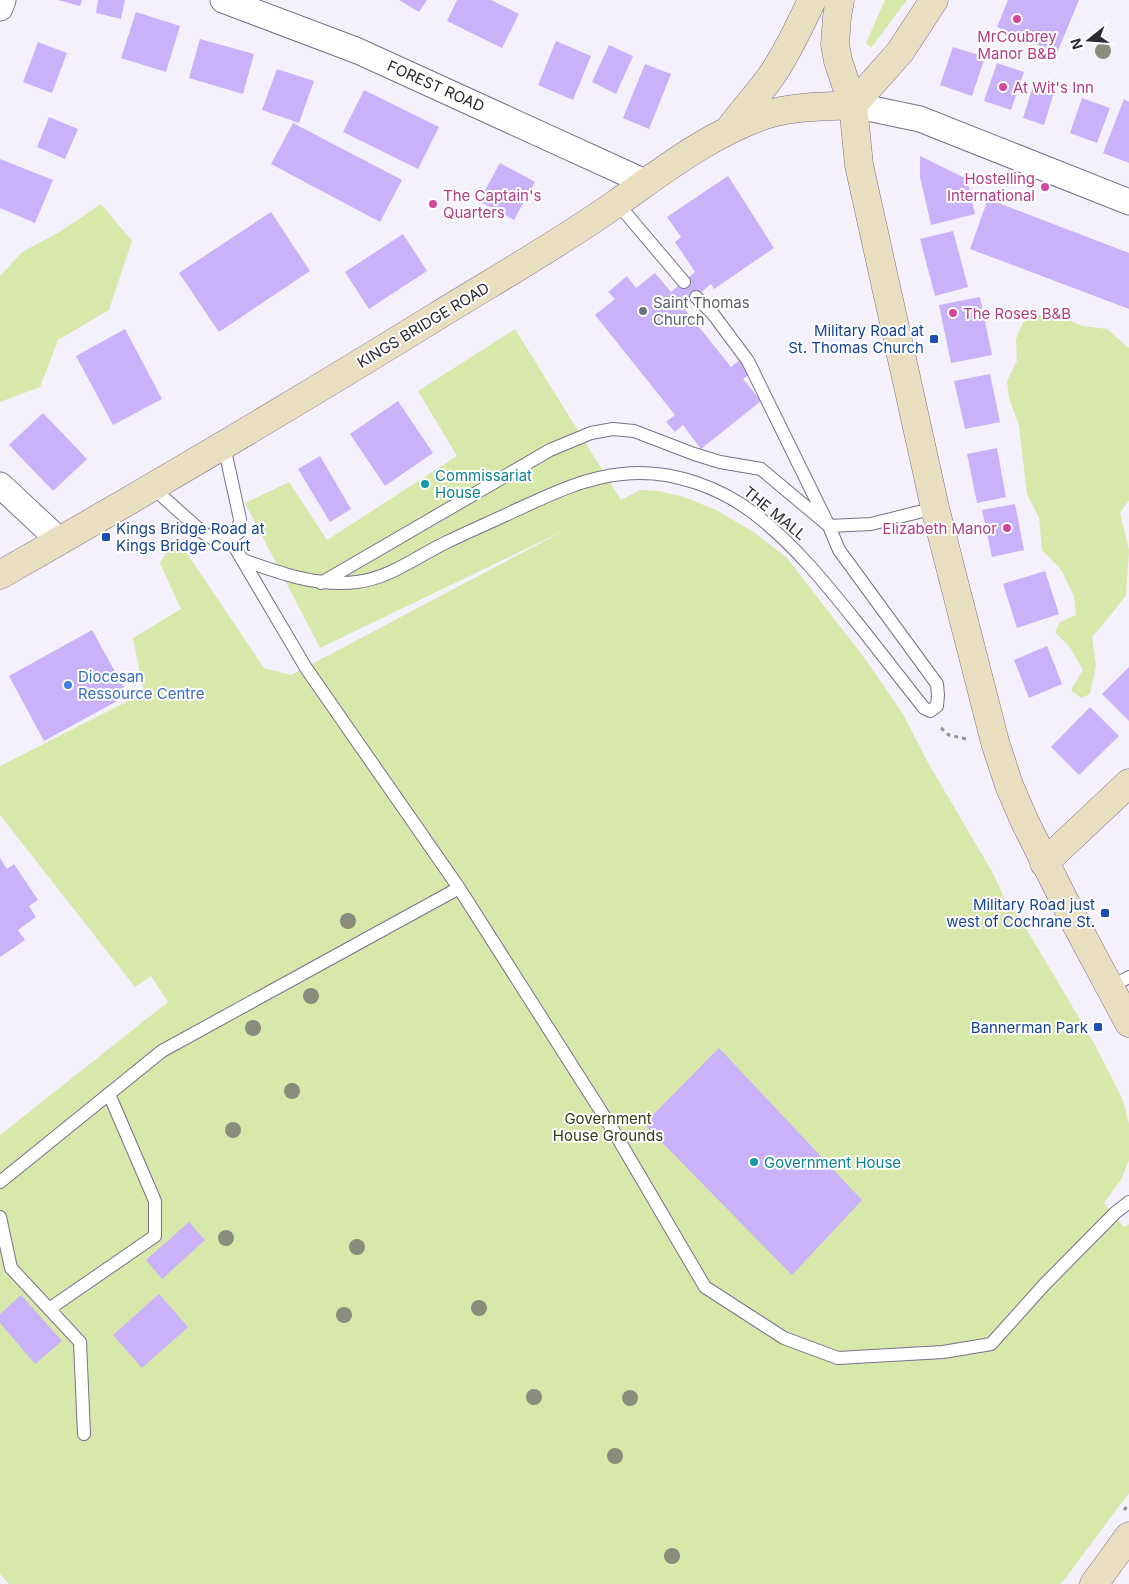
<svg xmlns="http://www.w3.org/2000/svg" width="1129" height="1584" viewBox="0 0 1129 1584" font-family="Inter,sans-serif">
	<rect width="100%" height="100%" fill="#f4f1fc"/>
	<path fill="#d8e7aa" d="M885,0H907L871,48L866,43Z
		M101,204L132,241L109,310L58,340L40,387L0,402V276L22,252L61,231Z
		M1057,315L1082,326L1107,329L1129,348V500L1120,513L1129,550L1126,595L1110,616L1092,637L1096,666L1090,694L1081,698L1071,690L1083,670L1069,646L1055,632L1060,622L1076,615L1074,596L1062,571L1042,550L1039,518L1027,494L1019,426L1009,398L1007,381L1017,361L1016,339L1026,316Z
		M515,329L621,500L640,490L658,491L684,497L716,510L754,532L787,558L866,660L903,714L927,761L994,875L1005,900L1016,912L1046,962L1094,1043L1123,1100L1129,1124V1160L1122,1178L1104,1203L1124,1227L1129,1224V1493L1061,1584H9L0,1574V1135L168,1002L151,976L135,987L0,815V766L144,693L133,638L181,609L160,563L176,537L264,668L291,675L567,529L320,648L245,503L289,482L327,540L457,456L418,391Z"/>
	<path fill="#c9b2f9" d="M58,0H82L80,6Z
		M98,0H125L121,19L96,13Z
		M399,0H427L419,12Z
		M457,0H491L519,14L502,48L447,21Z
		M1008,0H1079L1057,53L997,27Z
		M136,12L180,26L166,72L121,58Z
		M200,39L254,54L243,94L189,78Z
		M556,41L591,56L573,100L538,85Z
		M38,42L67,53L52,93L23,82Z
		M609,45L633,56L616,94L592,82Z
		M953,47L985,57L972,96L940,85Z
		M997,63L1024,72L1011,110L984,101Z
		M645,64L671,74L649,129L623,118Z
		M277,69L314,81L299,123L262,110Z
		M1034,83L1055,89L1044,125L1023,118Z
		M364,90L439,127L418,169L343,132Z
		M1082,98L1110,108L1097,143L1070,133Z
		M1124,99L1129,102V163L1103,153Z
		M49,117L78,129L65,159L37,147Z
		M293,123L402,180L380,222L271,164Z
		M920,156L967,179L975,214L931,225L920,177Z
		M0,159L53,180L35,223L0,208Z
		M500,163L535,182L514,220L479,201Z
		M728,176L774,248L714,289L711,284L683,307L731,367L740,360L751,373L743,379L761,401L701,449L683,425L675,432L666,422L675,415L595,315L615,299L608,292L627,276L636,288L655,273L671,292L695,272L675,242L681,237L667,217Z
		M988,199L1129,253V309L970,249Z
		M271,212L310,271L219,332L179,273Z
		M953,231L968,287L935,296L920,239Z
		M403,234L427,271L369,309L345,272Z
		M980,297L992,355L951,363L939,305Z
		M125,329L162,399L113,425L76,356Z
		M990,374L1000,422L965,429L954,381Z
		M398,401L433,453L385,486L350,434Z
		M43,413L87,459L53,491L9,445Z
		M997,448L1006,497L977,503L967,454Z
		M320,456L351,509L330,522L298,469Z
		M1015,504L1024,550L992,557L982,510Z
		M1045,571L1059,614L1017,628L1003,584Z
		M92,630L128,695L44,741L9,676Z
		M1047,646L1062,684L1029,698L1014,660Z
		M1129,667V721L1102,694Z
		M1090,707L1119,736L1079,775L1051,747Z
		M0,858L7,869L14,864L38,900L29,906L36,917L18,930L25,940L0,957Z
		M719,1048L862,1200L792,1275L644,1124Z
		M189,1222L205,1240L162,1279L146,1260Z
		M159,1294L188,1327L142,1368L113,1335Z
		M21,1295L62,1341L35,1364L0,1323V1314Z"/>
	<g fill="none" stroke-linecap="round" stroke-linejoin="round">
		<defs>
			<path id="lane" d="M617,203L684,282
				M224,446L240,519L238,533L230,539
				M152,487L202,532L218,542L230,539L306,668L459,888L613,1130L705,1287L784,1338L838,1358L943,1352L991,1344L1044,1285L1115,1213L1129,1202
				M243,560C280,573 317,587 357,582C390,578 416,557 445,543C467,532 489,523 512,512C547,496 582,478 622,474C671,468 724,488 761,519C797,548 825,583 854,619C878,649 901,679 924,708L930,711L937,706L938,695L937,684L839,550L829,526L748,361L713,314L696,297
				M321,583L550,450L591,433L613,429L634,431L694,454L720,462L761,469L829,526L871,524L935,508
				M1111,987L1129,977
				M0,1182L162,1051L459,888
				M0,1217L11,1268L80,1342L84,1434
				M49,1309L155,1236V1201L109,1094"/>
			<path id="street" d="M223,0L358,51L645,182
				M0,8L3,0
				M853,105L920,119L1129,202
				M0,485L60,541"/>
			<path id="secondary" d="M840,0L837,17L835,44L838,61L853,105L859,165L935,508L995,742L1009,785L1024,820L1077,926L1129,1023
				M853,105L900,52L934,0
				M731,127C744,109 759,94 772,75C788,52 800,25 812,0
				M0,575C147,491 293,405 437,316C497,279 559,244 617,203C664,170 710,134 765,115C793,106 823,107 853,105
				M1044,863L1129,783
				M1094,1584L1129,1536"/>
		</defs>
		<use href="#lane" stroke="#787089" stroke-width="14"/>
		<use href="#street" stroke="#787089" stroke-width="27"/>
		<use href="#secondary" stroke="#787089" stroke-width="29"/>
		<path stroke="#96939e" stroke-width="3" stroke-dasharray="4 4" stroke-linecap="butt" d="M941,728L949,735L966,739
			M1124,1510L1129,1504"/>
		<use href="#lane" stroke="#fff" stroke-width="12"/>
		<use href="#street" stroke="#fff" stroke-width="25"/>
		<use href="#secondary" stroke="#e9dfc0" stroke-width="28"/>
	</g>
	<g fill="#8a8d7b">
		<circle cx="1103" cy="51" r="8"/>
		<circle cx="348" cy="921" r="8"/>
		<circle cx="311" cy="996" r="8"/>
		<circle cx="253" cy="1028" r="8"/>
		<circle cx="292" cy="1091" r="8"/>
		<circle cx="233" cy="1130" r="8"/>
		<circle cx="226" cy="1238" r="8"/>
		<circle cx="357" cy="1247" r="8"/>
		<circle cx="479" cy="1308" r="8"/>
		<circle cx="344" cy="1315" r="8"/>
		<circle cx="534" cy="1397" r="8"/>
		<circle cx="630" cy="1398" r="8"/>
		<circle cx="615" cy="1456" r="8"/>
		<circle cx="672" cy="1556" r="8"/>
	</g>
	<g fill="#d1479c" stroke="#fff" stroke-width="2">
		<circle cx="1017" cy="19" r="5"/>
		<circle cx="1003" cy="87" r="5"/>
		<circle cx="1045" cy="187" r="5"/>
		<circle cx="433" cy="204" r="5"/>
		<circle cx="953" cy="313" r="5"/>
		<circle cx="1007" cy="528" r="5"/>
	</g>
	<circle fill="#6b7280" stroke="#fff" stroke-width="2" cx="643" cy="311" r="5"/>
	<g fill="#1a4fb4" stroke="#fff" stroke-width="2">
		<rect x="929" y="334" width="10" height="10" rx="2.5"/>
		<rect x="101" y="532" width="10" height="10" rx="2.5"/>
		<rect x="1100" y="908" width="10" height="10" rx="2.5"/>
		<rect x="1093" y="1022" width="10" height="10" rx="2.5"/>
	</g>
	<g fill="#0f9aa8" stroke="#fff" stroke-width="2">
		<circle cx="425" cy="484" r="5"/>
		<circle cx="754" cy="1162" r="5"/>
	</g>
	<circle fill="#3f7fe0" stroke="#fff" stroke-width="2" cx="68" cy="685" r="5"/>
	<g text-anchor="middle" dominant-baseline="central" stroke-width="4" stroke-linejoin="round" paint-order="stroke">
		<g font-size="15" fill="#b23c85" stroke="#fff" text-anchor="start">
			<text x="1017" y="36" text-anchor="middle">MrCoubrey<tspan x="1017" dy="17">Manor B&amp;B</tspan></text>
			<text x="1013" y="87">At Wit's Inn</text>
			<text x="1035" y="178" text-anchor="end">Hostelling<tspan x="1035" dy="17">International</tspan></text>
			<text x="443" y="195">The Captain's<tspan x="443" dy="17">Quarters</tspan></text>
			<text x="963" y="313">The Roses B&amp;B</text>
			<text x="997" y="528" text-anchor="end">Elizabeth Manor</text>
		</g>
		<g font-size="15" fill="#2c2934" stroke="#fff">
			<text transform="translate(436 86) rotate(24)">FOREST ROAD</text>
			<text transform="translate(423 325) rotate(-31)">KINGS BRIDGE ROAD</text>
			<text transform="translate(775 513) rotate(39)">THE MALL</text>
		</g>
		<g font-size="15" fill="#5b616d" stroke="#fff" text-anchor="start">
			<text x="653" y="302">Saint Thomas<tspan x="653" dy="17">Church</tspan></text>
		</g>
		<g font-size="15" fill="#164399" stroke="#fff" text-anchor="end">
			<text x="924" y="330">Military Road at<tspan x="924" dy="17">St. Thomas Church</tspan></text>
			<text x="116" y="528" text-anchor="start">Kings Bridge Road at<tspan x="116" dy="17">Kings Bridge Court</tspan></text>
			<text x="1095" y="904">Military Road just<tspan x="1095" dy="17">west of Cochrane St.</tspan></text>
			<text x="1088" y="1027">Bannerman Park</text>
		</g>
		<g font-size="15" fill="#0d838f" stroke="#fff" text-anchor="start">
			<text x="435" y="475">Commissariat<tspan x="435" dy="17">House</tspan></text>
			<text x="764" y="1162">Government House</text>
		</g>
		<g font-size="15" fill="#366cbe" stroke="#fff" text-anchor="start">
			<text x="78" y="676">Diocesan<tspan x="78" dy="17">Ressource Centre</tspan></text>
		</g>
		<g font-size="15" fill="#333b12" stroke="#fff">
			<text x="608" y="1118">Government<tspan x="608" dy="17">House Grounds</tspan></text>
		</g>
	</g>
	<g transform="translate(1089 40) rotate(253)" stroke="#ffffff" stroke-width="4" paint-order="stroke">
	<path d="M0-4L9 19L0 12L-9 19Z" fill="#2c2934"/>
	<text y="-8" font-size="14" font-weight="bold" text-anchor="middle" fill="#2c2934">N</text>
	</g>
</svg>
